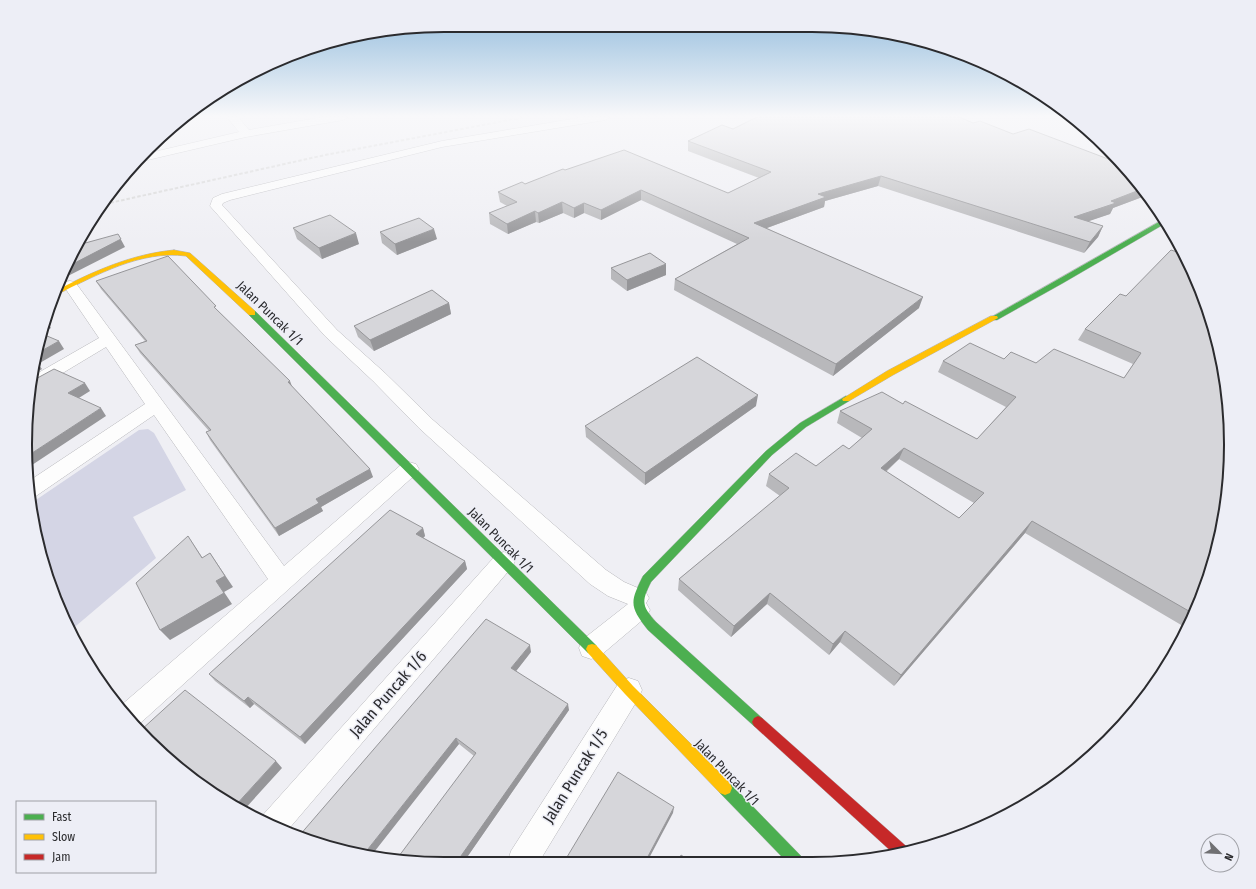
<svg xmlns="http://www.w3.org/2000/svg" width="1256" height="889" viewBox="0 0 1256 889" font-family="'Fira Sans Condensed',sans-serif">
	<rect width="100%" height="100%" fill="#efeff4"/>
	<path fill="#d4d5e5" d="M148,429L154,433L186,490L133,517L156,558L70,631L57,605L30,504L139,430Z"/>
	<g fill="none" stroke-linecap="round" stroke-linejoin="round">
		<defs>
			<path id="street" d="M227,117H238L249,130L323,117H348L343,120L246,137L139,162H136L145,154L239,132Z
				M584,117H610L605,120L442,147L230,200L223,203L222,205L337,330L385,373L433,420L606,570L624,582L645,591L649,598L646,603L650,610L646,617L600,656L591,659L582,656L579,648L582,640L628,604L608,596L590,584L419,428L373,381L325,336L210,206L213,198L222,194L442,141Z
				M70,281L75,282L284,566L402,464L409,462L416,464L419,469L416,474L136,727L119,707L268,579L154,415L36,496L29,499V481L145,404L106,347L36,389L29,390L31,377L99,338L63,285L65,282Z
				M504,552L512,555L515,561L512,567L287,831L259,821L262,816L496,555Z
				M629,678L638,681L642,690L638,699L539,862L507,863L511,851L620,681Z"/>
			<path id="fast" d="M1164,219L1166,223L1063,283L997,320H991L990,318Z
				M249,311H255L596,645L598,649L596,653L592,654L588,653L249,315Z
				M846,396L849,397L850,399L849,401L806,427L772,455L651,582C641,602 642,606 656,622L762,718L764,722L762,726L758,728L754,726L648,630C629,606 630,602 643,576L766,451L800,423Z
				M725,781L730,783L801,856L803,861H786L720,793L718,788L720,783Z"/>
			<path id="slow" d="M174,250L190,253L255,311V315H249L186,256C141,250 97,275 58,294L55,295L57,290C94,271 132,254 174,250Z
				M991,316H997L998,318L893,375L849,401H843L842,399L887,371Z
				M592,644L596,645L633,686L730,783L732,788L730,793L725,795L720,793L625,694L588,653L586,649L588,645Z"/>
			<path id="jam" d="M758,716L762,718L906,846L907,849L893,853L754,726L752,722L754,718Z"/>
		</defs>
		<use href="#street" stroke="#b7b7bb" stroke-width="1"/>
		<use href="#fast" stroke="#b7b7bb" stroke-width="1"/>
		<use href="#slow" stroke="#b7b7bb" stroke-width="1"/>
		<use href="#jam" stroke="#b7b7bb" stroke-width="1"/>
		<use href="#street" fill="#fdfdfd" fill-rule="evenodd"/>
		<use href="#fast" fill="#4caf50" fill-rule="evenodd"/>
		<use href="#slow" fill="#ffc107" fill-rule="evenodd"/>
		<use href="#jam" fill="#c62828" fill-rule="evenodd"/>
		<path stroke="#d5d5d5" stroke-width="2" stroke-dasharray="3.5 2" stroke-linecap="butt" d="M105,204L325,155L525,117"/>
	</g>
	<path fill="#b8b8bb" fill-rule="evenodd" d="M973,123L1013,134L1127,168L1146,195L1145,196L1113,208L1110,214L1088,221L1103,226L1098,237L1084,253L878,186L825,201L824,207L767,228L919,308L833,376L674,290L675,279L737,244L641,200L601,220L584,213L574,218L563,213L539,223L536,222L508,234L490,224L489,213L507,206L500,202L498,192L525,184L565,170L728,193L759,178L688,151V141L733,129Z
		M293,228L359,244L322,259L297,239Z
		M380,232L437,239L397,255L382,243Z
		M611,268L666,275L627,291L611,279Z
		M96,281L218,311L293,388L373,477L321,507L323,511L279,536L210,440L206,432L209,431L140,353L135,345L145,341L101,289Z
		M1120,294L1217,553L1188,629L1025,533L894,686L840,642L829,655L767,604L731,637L678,590L679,579L780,496L766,486L769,474L816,466L849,449L862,438L837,423L840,411L903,404L977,439L1006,407L938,372L943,361L1004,359L1036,363L1124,378L1133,364L1078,340L1085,329ZM899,459L974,503L959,518L886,472Z
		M449,303L451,314L374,351L358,337L354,326Z
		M756,406L645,485L586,437L585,426Z
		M423,528L425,536L423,538L465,561L467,569L305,744L254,704L250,708L215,681L209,674Z
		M531,652L516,671L569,710L463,863H417L474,756L459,744L336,850Z"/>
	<path fill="#969699" d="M881,176L878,186L825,201L824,207L753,233L754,223L818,194Z
		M1142,189L1146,195L1145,196L1113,208L1110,214L1069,228L1074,217L1111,201Z
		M641,190V200L601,220V210Z
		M562,202L563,213L539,223L538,213Z
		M584,203V213L574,218V208Z
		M535,211L536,222L508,234L507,224Z
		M1103,226L1098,237L1084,253L1090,242Z
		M434,229L437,239L397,255L395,244Z
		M356,233L359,244L322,259L319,248Z
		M118,234L125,247L60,280L65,268Z
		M666,264V275L627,291V280Z
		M923,297L919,308L833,376L836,364Z
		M449,303L451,314L374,351L370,340Z
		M45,320H46L51,328L40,334Z
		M59,341L64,349L38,364L42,369L31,376L36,354Z
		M290,381L293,389L288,382Z
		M85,383L90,391L74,401L68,393Z
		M758,395L756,406L645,485V473Z
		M101,408L106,416L29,467V455Z
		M904,448L899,459L876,480L881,468Z
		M370,469L373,477L321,507L323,511L279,536L275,528L316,499Z
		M1032,521L1025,533L894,686L901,675Z
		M423,528L425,536L419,542L416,534Z
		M188,536L210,569L202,558Z
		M210,553L233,587L224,592L232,604L170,640L160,630Z
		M465,561L467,569L305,744L300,737Z
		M770,593L767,604L731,637L734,626Z
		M845,631L840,642L829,655L833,644Z
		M530,645L531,652L513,675L511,668Z
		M248,697L254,704L250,708L244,701Z
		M568,704L569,710L463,863H456Z
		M456,738L459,744L371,856L364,854Z
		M276,761L282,768L243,811L235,806Z
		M674,807L673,813L647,862H645Z"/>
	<path fill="#d6d6da" stroke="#969699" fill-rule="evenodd" d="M758,117H959L973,123L980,121L1013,134L1029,129L1124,165L1127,168L1142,189L1111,201L1116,203L1074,217L1103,226L1090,242L881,176L818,194L826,197L754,223L923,297L836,364L675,279L749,238L641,190L601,210L584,203L574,208L562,202L538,213L535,211L507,224L489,213L517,202L498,192L522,182L525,184L563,169L565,170L624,150L728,193L771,172L688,141L722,125L733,129L755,118Z
		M330,215L356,233L319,248L293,228Z
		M419,218L434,229L395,244L380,232Z
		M118,234L121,239L65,268L68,259L78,245Z
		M1171,250L1183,254L1209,310L1227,390L1230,472L1217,553L1194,614L1032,521L901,675L845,631L833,644L770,593L734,626L679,579L789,488L769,474L796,453L816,466L843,445L849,449L872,429L840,411L882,392L903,404L905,401L977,439L1016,397L943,361L970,343L1004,359L1011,352L1036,363L1054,349L1124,378L1141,353L1085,329L1120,294L1126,296ZM904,448L984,493L959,518L881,468Z
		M650,253L666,264L627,280L611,268Z
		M168,256L216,306L214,307L290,381L288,382L370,469L316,499L319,503L275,528L206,432L211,430L135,345L147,341L96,281Z
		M432,290L449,303L370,340L354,326Z
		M40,333L59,341L36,354L39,336Z
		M697,357L758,395L645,473L585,426Z
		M54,369L85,383L68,393L101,408L29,455V390L30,382Z
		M390,510L423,528L416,534L465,561L300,737L248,697L244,701L209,674Z
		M188,536L202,558L210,553L225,576L216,581L224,593L160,630L136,583Z
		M486,619L530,645L511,668L568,704L456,863H417L396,860L476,753L456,738L364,854L336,850L299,836Z
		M185,690L276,761L235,806L189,777L140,731Z
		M618,772L674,807L645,862H564Z
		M681,855L690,861L678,862Z"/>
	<linearGradient id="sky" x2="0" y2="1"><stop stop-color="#8fbadc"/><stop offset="0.48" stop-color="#f8f8fa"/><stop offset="1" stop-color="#f8f8fa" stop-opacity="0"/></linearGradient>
	<rect width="1256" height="242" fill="url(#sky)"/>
	<g text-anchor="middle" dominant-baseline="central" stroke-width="3" stroke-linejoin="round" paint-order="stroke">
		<g font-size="13" fill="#2b2b2e" stroke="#edeef6">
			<text transform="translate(270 313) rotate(44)">Jalan Puncak 1/1</text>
			<text transform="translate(501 540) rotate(45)">Jalan Puncak 1/1</text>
			<text transform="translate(727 772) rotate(46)">Jalan Puncak 1/1</text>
		</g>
		<g font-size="16" fill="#2b2b2e" stroke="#edeef6">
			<text transform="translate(388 694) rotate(-49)">Jalan Puncak 1/6</text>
			<text transform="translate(575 776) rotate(-58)">Jalan Puncak 1/5</text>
		</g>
	</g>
	<path d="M0 0H1256V889H0ZM444 32H812A412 412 0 0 1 1224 444V445A412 412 0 0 1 812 857H444A412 412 0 0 1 32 445V444A412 412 0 0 1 444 32Z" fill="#edeef6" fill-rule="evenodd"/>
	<path fill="none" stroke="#2b2b2e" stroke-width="2" d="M444 32H812A412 412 0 0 1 1224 444V445A412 412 0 0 1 812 857H444A412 412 0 0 1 32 445V444A412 412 0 0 1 444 32Z"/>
	<rect x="16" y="801" width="140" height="72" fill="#edeef6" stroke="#9fa0a6"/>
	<rect x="24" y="814" width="20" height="6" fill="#4caf50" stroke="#9fa0a6"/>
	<text x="52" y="821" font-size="12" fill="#2b2b2e">Fast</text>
	<rect x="24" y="834" width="20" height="6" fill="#ffc107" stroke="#9fa0a6"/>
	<text x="52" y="841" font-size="12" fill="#2b2b2e">Slow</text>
	<rect x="24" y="854" width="20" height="6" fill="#c62828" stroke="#9fa0a6"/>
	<text x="52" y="861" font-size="12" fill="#2b2b2e">Jam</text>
	<g transform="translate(1220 853) rotate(114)"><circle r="19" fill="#edeef6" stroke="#9fa0a6"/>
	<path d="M0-3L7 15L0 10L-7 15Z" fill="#707073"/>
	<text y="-6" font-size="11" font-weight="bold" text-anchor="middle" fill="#2b2b2e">N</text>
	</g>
</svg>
